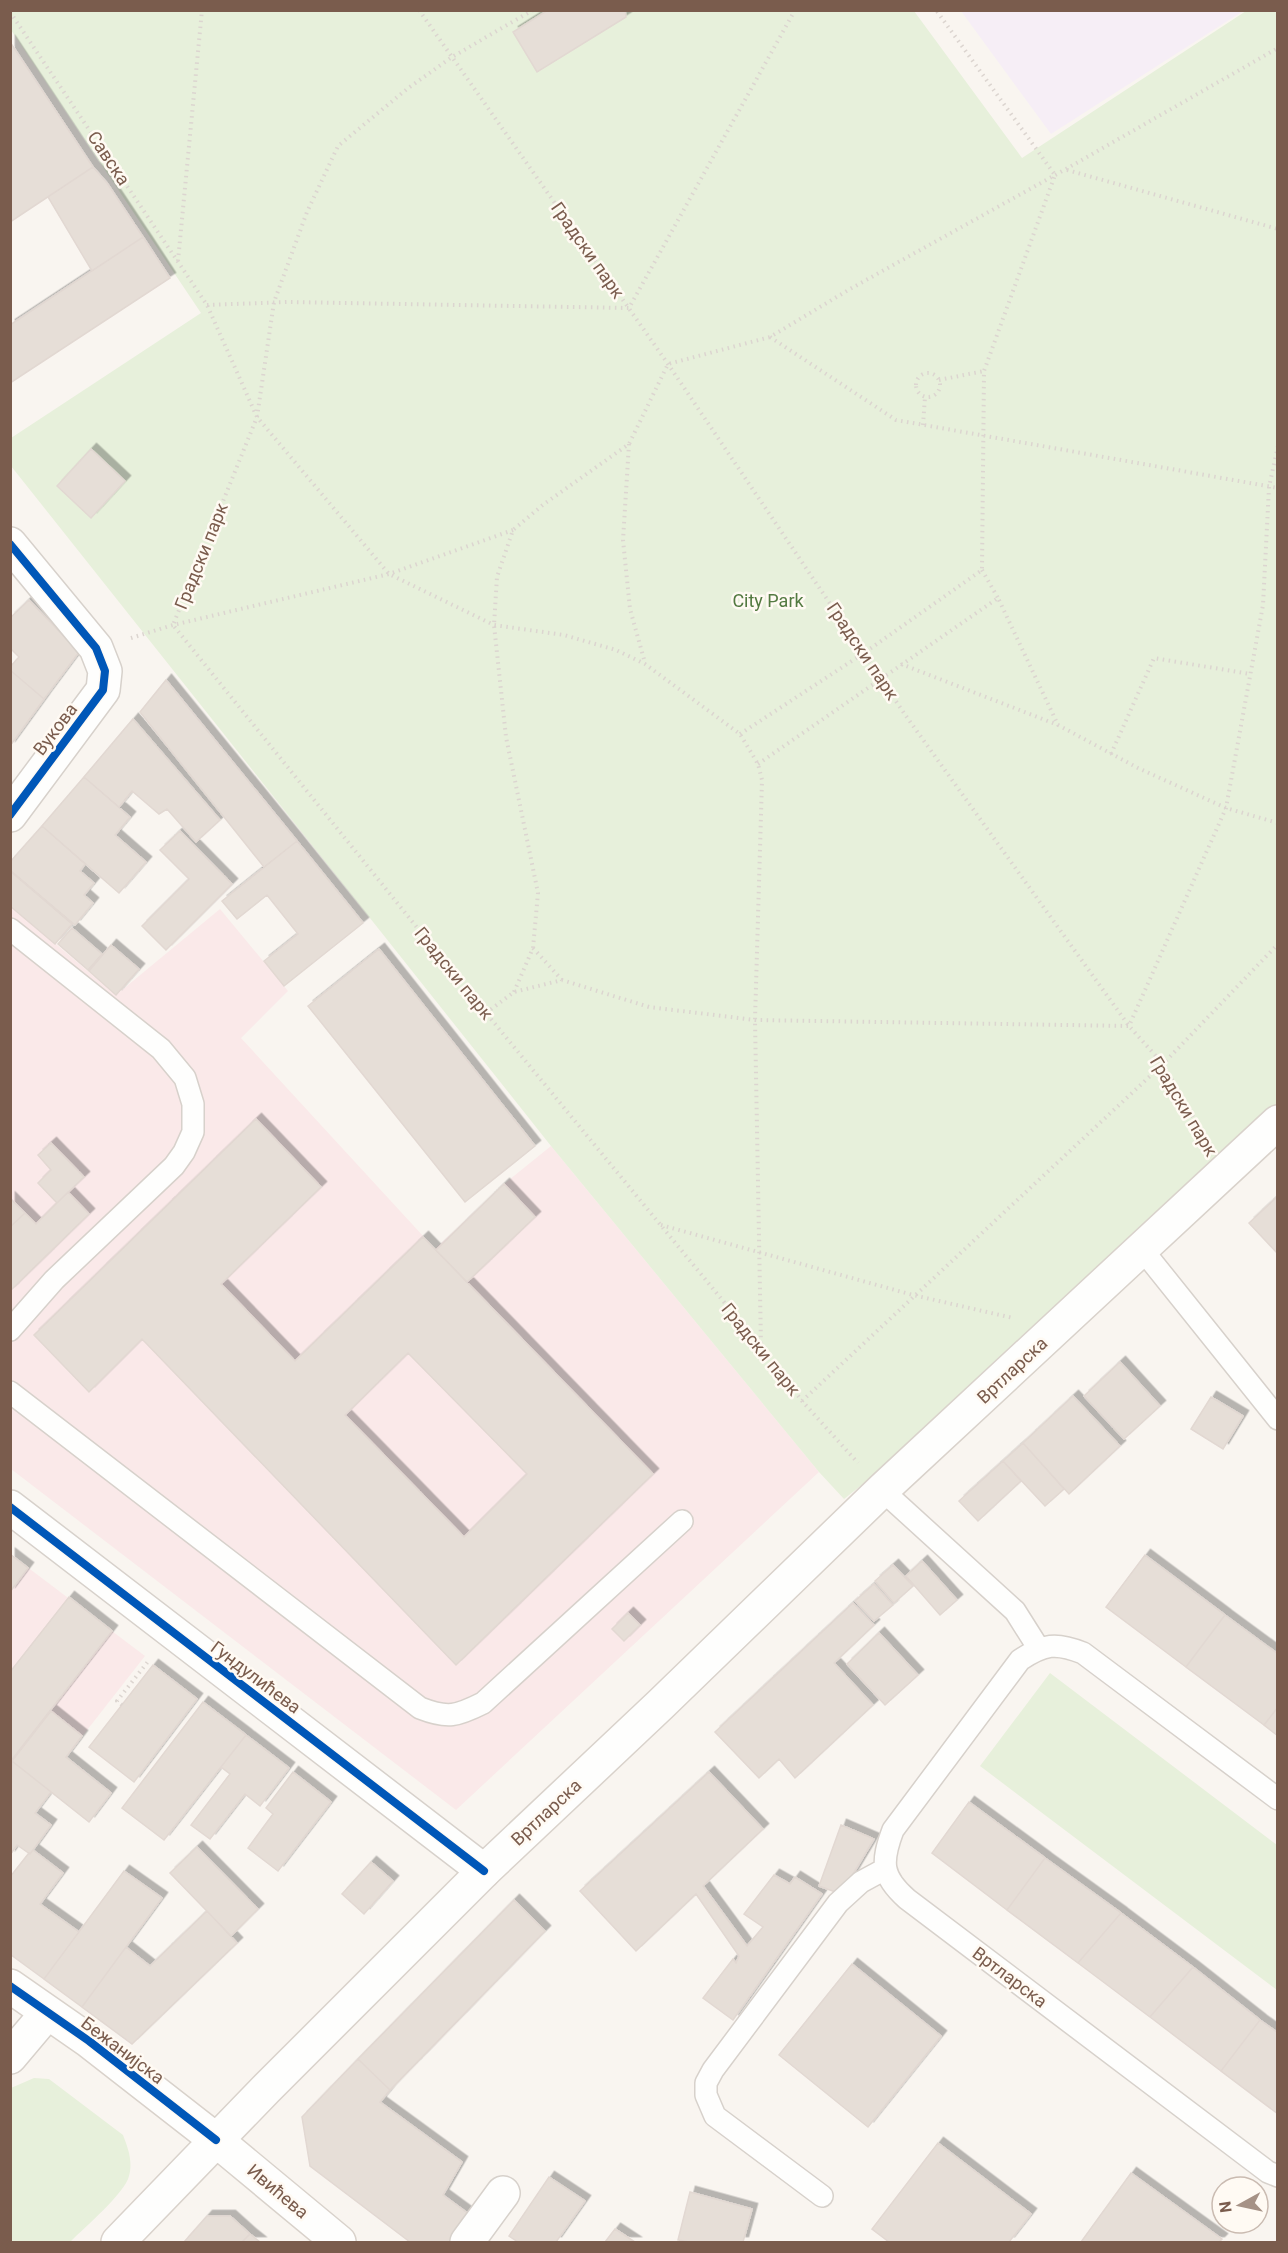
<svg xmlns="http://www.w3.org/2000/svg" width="1288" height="2253" viewBox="0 0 1288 2253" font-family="Roboto,sans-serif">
	<defs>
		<filter id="shadow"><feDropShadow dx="5.5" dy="-5.5" stdDeviation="0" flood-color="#0004"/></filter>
	</defs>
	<rect width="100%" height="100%" fill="#f9f5f0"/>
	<path fill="#f6eef6" d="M961,11H1243L1051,134Z"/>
	<path fill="#fae9e9" d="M10,905L116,995L220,909L288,991L241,1038L435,1249L504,1184L551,1146L819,1472L456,1810L11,1469Z
		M10,1554L145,1656L66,1757L111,1793L89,1822L12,1761L11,1762Z"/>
	<path fill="#e7f0db" d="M11,11H914L1022,158L1246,11H1277V1122L1040,1344L844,1499L819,1472L551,1146L11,466V438L201,313L11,30Z
		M1050,1673L1277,1845V1990L980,1766Z
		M34,2078L49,2079L123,2135C128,2148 133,2161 129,2176C125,2193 84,2228 70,2242H11V2088Z"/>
	<path fill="#e6ded7" stroke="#e2d8d2" stroke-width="1.5" fill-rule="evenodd" filter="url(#shadow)" d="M548,10H625L626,17L537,72L513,32Z
		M10,42L93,167L10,222Z
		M93,167L107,183L143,237L92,271L48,197Z
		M143,237L170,278L10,383V325Z
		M91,449L125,481L91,518L57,486Z
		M29,600L79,652L44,699L10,670V667L19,657L10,648V618Z
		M10,670L44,699L10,746Z
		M166,680L297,841L264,867L140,712Z
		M133,719L220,820L196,842L167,809L159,814L132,791L119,807L84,777Z
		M84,777L130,817L115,835L146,862L119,893L42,826Z
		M42,826L85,864L80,871L94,883L84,895L93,903L75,925L10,870V862Z
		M180,831L232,884L166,950L142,926L189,879L160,850Z
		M297,841L363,923L284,986L264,961L298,934L267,895L237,919L222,901Z
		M10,871L72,924L55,944L10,906Z
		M72,928L102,954L88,970L58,944Z
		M111,945L139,969L116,995L89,971Z
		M379,949L535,1146L465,1202L308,1006Z
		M256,1119L321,1187L221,1284L295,1361L423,1237L653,1474L456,1665L142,1339L89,1392L34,1335ZM408,1353L527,1474L464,1537L345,1415Z
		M51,1143L84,1177L57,1203L38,1183L51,1170L38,1155Z
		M504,1184L535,1217L467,1282L436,1250Z
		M68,1192L89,1214L10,1291V1227L25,1213L36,1224Z
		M1277,1197L1278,1198V1254L1249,1223Z
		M10,1198L25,1213L10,1227Z
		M1120,1362L1160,1406L1124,1439L1084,1396Z
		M1073,1396L1120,1446L1069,1494L1023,1443Z
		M1211,1397L1243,1416L1223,1449L1191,1429Z
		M1023,1443L1064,1489L1045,1506L1003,1461Z
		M1003,1461L1021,1481L978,1521L959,1501Z
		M10,1554L28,1568L10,1592Z
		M1145,1555L1225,1615L1186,1667L1106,1607Z
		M922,1561L957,1600L940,1615L906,1576Z
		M893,1565L913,1586L894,1603L875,1581Z
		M874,1584L893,1605L874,1621L855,1601Z
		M69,1597L112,1631L10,1762V1672Z
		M853,1603L874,1625L834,1663L873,1705L795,1778L779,1759L759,1778L715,1732Z
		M628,1613L640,1625L624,1641L612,1629Z
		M1225,1615L1278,1654V1707L1264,1725L1186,1667Z
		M879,1633L918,1675L885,1705L847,1664Z
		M153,1665L197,1699L134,1782L89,1747Z
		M203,1702L246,1735L164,1840L122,1808Z
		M1278,1707V1736L1264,1725Z
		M51,1711L82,1736L66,1757L111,1793L89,1822L12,1761Z
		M246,1735L289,1768L260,1806L245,1794L210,1839L191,1825L230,1774L221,1767Z
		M12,1761L51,1792L35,1813L51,1825L30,1854L17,1845L10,1855Z
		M293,1772L331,1802L278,1871L248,1848L273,1814L266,1808Z
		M709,1772L763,1829L703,1886L747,1946L763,1927L744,1914L774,1875L790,1884L795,1877L822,1894L733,2020L703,1998L733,1959L736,1963L739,1956L696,1894L636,1951L580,1891Z
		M969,1802L1045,1858L1007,1910L932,1853Z
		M841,1825L874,1839L841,1894L819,1886Z
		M197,1847L258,1909L231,1936L170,1873Z
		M33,1850L63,1873L40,1904L79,1932L44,1979L10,1954V1877L29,1853L30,1854Z
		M1045,1858L1121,1913L1078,1963L1007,1910Z
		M371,1862L393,1881L364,1914L342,1894Z
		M124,1871L162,1898L82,2007L44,1979Z
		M514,1900L545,1931L390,2090L358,2059Z
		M207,1911L237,1943L132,2044L82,2007L126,1947L150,1966Z
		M1121,1913L1193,1967L1150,2017L1078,1963Z
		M852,1964L941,2036L868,2127L779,2055Z
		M1193,1967L1260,2020L1221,2071L1150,2017Z
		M1260,2020L1278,2033V2114L1221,2071Z
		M358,2059L390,2090L380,2102L462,2162L443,2195L470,2215L453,2242H410L310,2166L302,2117Z
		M938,2143L1031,2214L1009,2242H889L872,2229Z
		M1131,2173L1222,2239L1219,2242H1081Z
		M549,2177L585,2201L556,2242H518L509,2236Z
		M690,2192L752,2209L743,2242H689L678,2240Z
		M207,2216H230L250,2234L242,2242H184Z
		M615,2229L635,2242H605Z
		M250,2234L260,2242H242Z"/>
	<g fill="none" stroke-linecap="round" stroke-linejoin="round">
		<defs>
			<path id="lane" d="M10,929L161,1049L185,1078L193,1104V1132L184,1152L174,1166L54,1280L10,1330
				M1141,1248L1278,1419
				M10,1392L420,1708C448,1719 457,1716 483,1703L682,1521
				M882,1490L1015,1611L1039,1649
				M1278,1799L1083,1653C1056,1642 1044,1644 1020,1660L893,1830C881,1862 881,1876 907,1899L1268,2172L1278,2176
				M822,2196L715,2116L706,2095V2083L713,2070L838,1903L861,1882L885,1869"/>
			<path id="street" d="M10,544L96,648L105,671L103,690L10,815
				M10,1507L484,1871
				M10,2057L47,2013
				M467,2242L503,2193"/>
			<path id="secondary" d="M10,1986L89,2041L216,2140L339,2242
				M118,2242L266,2089L484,1871L660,1705L882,1490L1278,1122"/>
		</defs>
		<use href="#lane" stroke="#d7d1cb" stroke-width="24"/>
		<use href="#street" stroke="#d7d1cb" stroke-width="36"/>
		<use href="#secondary" stroke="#d9d2cb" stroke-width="36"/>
		<path stroke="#dcd5d0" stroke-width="4" stroke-dasharray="1.5 4.5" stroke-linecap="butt" d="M419,10L668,364L906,716L1129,1026L1163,1064L1206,1140
			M533,10L452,57L407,89L338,146L307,212L274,302L257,417L173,625L486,1013L761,1347L802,1401L858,1463
			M10,12L207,305L257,417L389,574L494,625L564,635L616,650L645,664L740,734L758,764L762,780L755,1020L761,1346
			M1067,170L1278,229
			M178,261L202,10
			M207,305L288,302L629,308L795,10
			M770,337L896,420L1278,488
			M916 385a12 12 0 1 1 24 0a12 12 0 1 1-24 0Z
			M939,380L984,371
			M923,425L925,397
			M629,444L623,540L630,609L645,663
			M982,570L998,598
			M131,638L173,625L389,574L513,530
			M901,664L1058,725
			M740,734L864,653L982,570L984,371L1055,175L936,10
			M1111,754L1154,658L1250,674
			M758,764L998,598L1058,725L1138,768L1226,808L1278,823
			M533,948L562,980
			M514,992L533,948L538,893L506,737L494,625L497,577L513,530L544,504L629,444L668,364L770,337L850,289L1066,169L1278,48
			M486,1013L514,992L562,980L649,1007L755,1020L1129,1026L1226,808L1263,605L1269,487L1278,446
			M661,1225L913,1295L1013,1318
			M802,1401L1163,1064L1278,944
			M122,1705L117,1701L150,1659"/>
		<use href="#lane" stroke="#fefefd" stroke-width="21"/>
		<use href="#street" stroke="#fefefd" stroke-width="33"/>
		<use href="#secondary" stroke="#fefefd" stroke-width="33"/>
		<defs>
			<path id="cycleway" d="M10,544L96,648L105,671L103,690L10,815
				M10,1507L484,1871
				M10,1986L89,2041L216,2140"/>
		</defs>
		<use href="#cycleway" stroke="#fffaf3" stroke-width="11"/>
		<use href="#cycleway" stroke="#0057b8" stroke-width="8"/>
	</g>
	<g text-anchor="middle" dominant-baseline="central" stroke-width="5" stroke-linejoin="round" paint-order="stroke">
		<g font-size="18" fill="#7a5c4d" stroke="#fffaf3">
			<text transform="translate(109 158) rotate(56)">Савска</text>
			<text transform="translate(588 250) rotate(55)">Градски парк</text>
			<text transform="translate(201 556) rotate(-68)">Градски парк</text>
			<text transform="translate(863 651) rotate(56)">Градски парк</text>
			<text transform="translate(55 729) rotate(-53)">Вукова</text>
			<text transform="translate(454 973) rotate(51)">Градски парк</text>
			<text transform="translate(1184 1106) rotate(59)">Градски парк</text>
			<text transform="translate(761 1349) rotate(51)">Градски парк</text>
			<text transform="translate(1012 1370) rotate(-43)">Вртларска</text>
			<text transform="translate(256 1677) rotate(37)">Гундулићева</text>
			<text transform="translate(546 1812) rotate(-43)">Вртларска</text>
			<text transform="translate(1010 1977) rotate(37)">Вртларска</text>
			<text transform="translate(123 2050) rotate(37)">Бежанијска</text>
			<text transform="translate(278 2191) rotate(40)">Ивићева</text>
		</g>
		<g font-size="18" fill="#537a41" stroke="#fffaf3">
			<text x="768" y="600">City Park</text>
		</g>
	</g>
	<rect width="1288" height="2253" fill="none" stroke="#7a5c4d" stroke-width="24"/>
	<g transform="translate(1240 2205) rotate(262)"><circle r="28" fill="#fffaf3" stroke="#cabbb1" stroke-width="1.5"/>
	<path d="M0-4.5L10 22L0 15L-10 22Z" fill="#a69286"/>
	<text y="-9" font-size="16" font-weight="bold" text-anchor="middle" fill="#7a5c4d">N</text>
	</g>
</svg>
